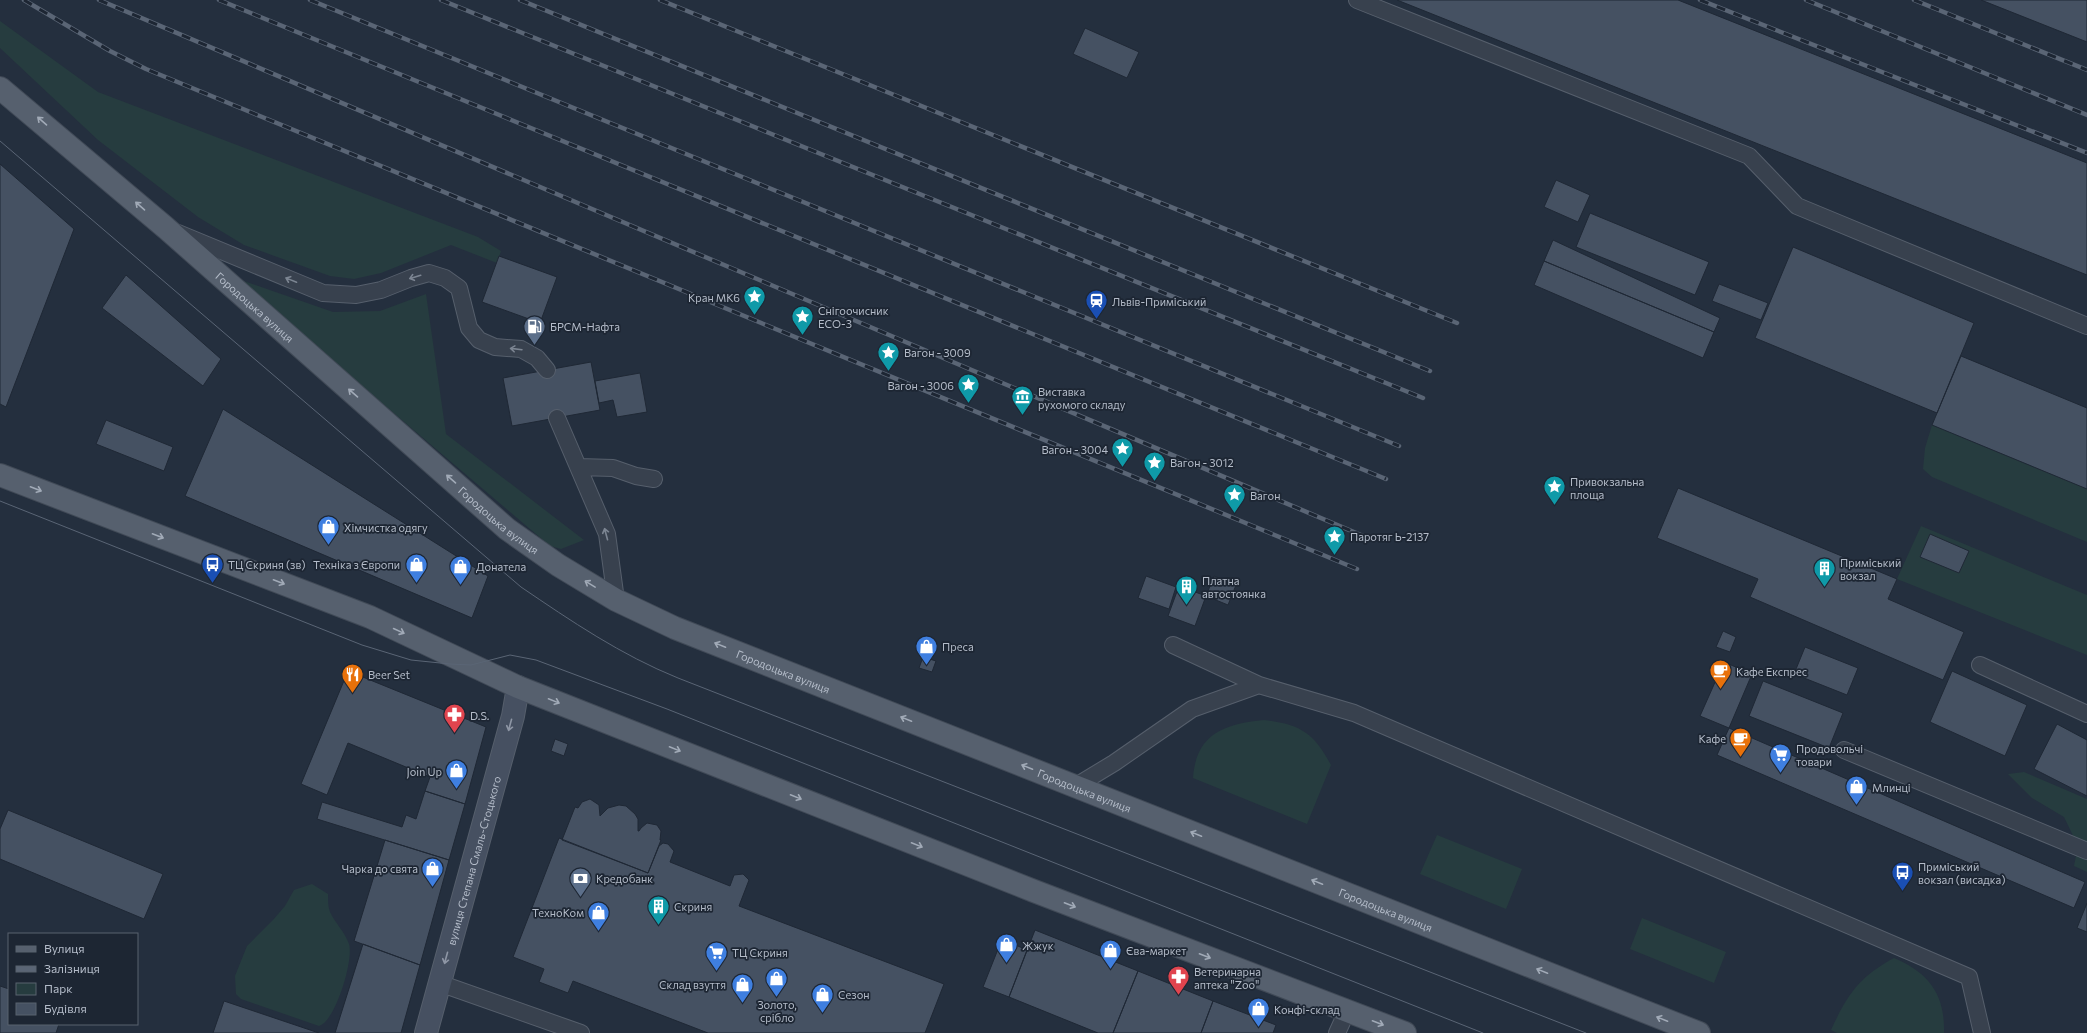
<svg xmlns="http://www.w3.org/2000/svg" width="2087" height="1033" viewBox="0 0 2087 1033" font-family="Commissioner,sans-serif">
	<rect width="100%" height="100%" fill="#242f3e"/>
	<path fill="#263c3f" d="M0,21L98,92L478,237L501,251L497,263L451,245L381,273L354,279L330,276L244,245L198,217L98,140L0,48Z
		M235,278L333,312L380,311L426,294L446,434L584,540L561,549L550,546Z
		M1932,425L2087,489V542L1932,477L1923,469L1925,448Z
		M1921,526L2087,595V655L1897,579Z
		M1264,720C1300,724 1314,733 1331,765L1307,824L1193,778C1196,734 1224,724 1264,720Z
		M2024,772L2087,799V872L2074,866L2078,846L2064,817L2032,798L2008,774Z
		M1437,835L1522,869L1506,909L1420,874Z
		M312,884L328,894C328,900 328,907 330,912C335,923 345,932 349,944C354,960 335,1022 319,1026L241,999L236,994L235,976L247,946L273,920L285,906L294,890Z
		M1642,918L1726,952L1714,983L1630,949Z
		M1894,958C1929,973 1945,994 1944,1033H1837L1831,1030C1847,995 1859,977 1894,958Z"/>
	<path fill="#455162" stroke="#1f2835" d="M1397,0H1678L2087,163V275Z
		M1981,0H2087V42Z
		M1085,28L1139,52L1127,78L1073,54Z
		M0,164L74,229L6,407L0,404Z
		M1556,180L1590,195L1578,222L1544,207Z
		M1590,213L1709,262L1695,295L1576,247Z
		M1553,240L1720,318L1714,332L1544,261Z
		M1793,247L1974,323L1937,413L1755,338Z
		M499,256L557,277L540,323L482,302Z
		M1544,261L1714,332L1703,358L1534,285Z
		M126,275L221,359L203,386L102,308Z
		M1719,284L1768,303L1761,320L1712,301Z
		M1961,356L2087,408V489L1932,425Z
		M591,362L600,410L512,426L503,378Z
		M640,373L647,412L617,417L613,400L599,403L595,381Z
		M223,409L488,576L472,618L185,496Z
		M106,420L173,447L164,471L96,444Z
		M1678,488L1897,579L1888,599L1964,632L1943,680L1750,597L1758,579L1657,538Z
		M1930,534L1969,551L1959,573L1920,557Z
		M1146,576L1176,587L1169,609L1138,598Z
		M1214,576L1236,585L1228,605L1206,596Z
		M1179,586L1206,596L1195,626L1168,616Z
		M1723,631L1736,637L1730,652L1716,647Z
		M1805,647L1858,668L1847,695L1794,674Z
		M923,657L936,661L932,672L919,668Z
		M1724,662L1752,674L1729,728L1700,716Z
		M348,671L486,727L465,804L425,791L430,777L348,743L327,795L301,784Z
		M1952,671L2027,705L2005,756L1930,722Z
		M1763,681L1843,713L1829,748L1749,716Z
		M2057,724L2087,740V796L2034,769Z
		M1729,728L2085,882L2074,908L1717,755Z
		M555,739L568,744L564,756L551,751Z
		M425,791L465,804L449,860L317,819L322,802L402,827L406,815L416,819Z
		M590,799L599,805L600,816L608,808L619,805L626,806L635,814L638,819V831H639L641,828L647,823L657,825L661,831L660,840H661L648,873L562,840L575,807L578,808L582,802Z
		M8,810L163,874L144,919L0,859V829Z
		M559,838L648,873L659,846L663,843L668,844L674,851L670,862L730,886L734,875L743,874L749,880L739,906L944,984L925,1033H708L573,981L568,993L539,982L544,969L513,957Z
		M385,840L449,860L420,965L354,941Z
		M2087,903V932L2077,928Z
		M1035,930L1138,971L1113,1033H1098L1009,997Z
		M1002,939L1027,950L1009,997L983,987Z
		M363,944L420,965L401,1033H335Z
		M1138,971L1213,1001L1201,1033H1113Z
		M0,986L9,989V1024H59L56,1033H0Z
		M224,1001L319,1033H213Z
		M1213,1001L1276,1025L1273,1033H1201Z"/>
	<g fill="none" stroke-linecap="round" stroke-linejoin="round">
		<defs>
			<path id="lane" d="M1357,0L1749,156L1797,206L2087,326
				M178,233L323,293L356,295L381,290L411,278L429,273L445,278L459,288L469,328L479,340L495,347L521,349L537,358L547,370
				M557,418L607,534L616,600
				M579,467L613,468L636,476L654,479
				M1173,645L1259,685L1354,713L1969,977L1982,1033
				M1980,665L2087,714
				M1844,750L2087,851
				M1076,786L1114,763L1192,709L1259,685
				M439,983L581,1033
				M1337,1033L1347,1011"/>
			<g id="secondary">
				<path id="s1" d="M426,1033L513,716L518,687"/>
			</g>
			<g id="primary">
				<path id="s2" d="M0,88L166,228L507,529L558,565L616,600L675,628L1699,1033"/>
				<path d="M0,475L370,617L518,687L1034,891L1405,1033"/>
			</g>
		</defs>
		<use href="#lane" stroke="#565f6c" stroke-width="18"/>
		<use href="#secondary" stroke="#565f6c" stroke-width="24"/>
		<use href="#primary" stroke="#414a57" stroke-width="24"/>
		<use href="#lane" stroke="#38414e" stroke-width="16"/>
		<use href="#secondary" stroke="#465061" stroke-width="22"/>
		<use href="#primary" stroke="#56606e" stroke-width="22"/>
		<path stroke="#5a6575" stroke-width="1" d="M0,141L521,587C571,621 621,655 678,678L1586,1033
			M0,501L362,645L411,660L450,664L471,665L510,655L536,660L667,709L1483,1033"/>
		<defs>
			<path id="rail" d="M24,0L110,51L146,69L1357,569
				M99,0L1368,538
				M219,0L1386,479
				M310,0L1399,446
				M441,0L1423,398
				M520,0L1430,371
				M660,0L1457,323
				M1700,0L2087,153
				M1806,0L2087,115
				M1914,0L2087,70"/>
		</defs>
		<use href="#rail" stroke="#5a6575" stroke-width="4.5"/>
		<use href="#rail" stroke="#1d2633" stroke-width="3" stroke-dasharray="9" stroke-linecap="butt"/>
	</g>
	<defs><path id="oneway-shaft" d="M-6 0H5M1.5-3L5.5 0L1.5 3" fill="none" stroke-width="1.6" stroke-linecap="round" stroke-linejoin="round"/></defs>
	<g stroke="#a1aab7">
		<use href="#oneway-shaft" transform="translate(42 121) rotate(-139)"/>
		<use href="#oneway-shaft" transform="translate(140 206) rotate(-139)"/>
		<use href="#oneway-shaft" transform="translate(353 393) rotate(-139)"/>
		<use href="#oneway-shaft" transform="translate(451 479) rotate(-139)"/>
		<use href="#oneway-shaft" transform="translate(36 489) rotate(21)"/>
		<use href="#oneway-shaft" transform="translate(158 536) rotate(21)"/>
		<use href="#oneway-shaft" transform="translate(279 582) rotate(21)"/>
		<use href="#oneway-shaft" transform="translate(590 584) rotate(-149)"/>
		<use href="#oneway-shaft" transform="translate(399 631) rotate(25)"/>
		<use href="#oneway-shaft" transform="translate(720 645) rotate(-158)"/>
		<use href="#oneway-shaft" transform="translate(554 701) rotate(22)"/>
		<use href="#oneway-shaft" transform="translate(906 719) rotate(-158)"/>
		<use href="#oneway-shaft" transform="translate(675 749) rotate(22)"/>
		<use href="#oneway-shaft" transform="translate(1027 767) rotate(-158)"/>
		<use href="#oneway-shaft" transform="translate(796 797) rotate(22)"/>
		<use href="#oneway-shaft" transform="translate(1196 834) rotate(-158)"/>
		<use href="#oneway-shaft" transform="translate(917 845) rotate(22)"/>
		<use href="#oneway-shaft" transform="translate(1317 882) rotate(-158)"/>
		<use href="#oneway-shaft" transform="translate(1070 905) rotate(21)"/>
		<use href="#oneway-shaft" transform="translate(1205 956) rotate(21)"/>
		<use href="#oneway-shaft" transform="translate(1542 971) rotate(-158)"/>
		<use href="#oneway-shaft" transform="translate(1662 1019) rotate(-158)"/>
		<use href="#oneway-shaft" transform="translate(1378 1023) rotate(21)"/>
	</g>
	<g stroke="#7c8592">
		<use href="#oneway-shaft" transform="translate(415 277) rotate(163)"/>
		<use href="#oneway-shaft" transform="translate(291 280) rotate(-158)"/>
		<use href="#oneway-shaft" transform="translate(516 349) rotate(-173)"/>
		<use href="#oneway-shaft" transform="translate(606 534) rotate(-105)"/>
	</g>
	<g stroke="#8e96a5">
		<use href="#oneway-shaft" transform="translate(510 725) rotate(105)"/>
		<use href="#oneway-shaft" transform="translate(446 958) rotate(105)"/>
	</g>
	<defs>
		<symbol id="sight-pin" viewBox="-11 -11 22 30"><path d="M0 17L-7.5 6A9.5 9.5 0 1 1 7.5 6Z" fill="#0f9aa8" stroke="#1d2633"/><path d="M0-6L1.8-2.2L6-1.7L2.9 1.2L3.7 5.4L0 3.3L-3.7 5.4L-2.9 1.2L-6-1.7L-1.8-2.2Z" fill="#fff"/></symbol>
		<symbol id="station-pin" viewBox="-11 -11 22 30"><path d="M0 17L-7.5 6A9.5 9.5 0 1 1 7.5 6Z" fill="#1a4fb4" stroke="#1d2633"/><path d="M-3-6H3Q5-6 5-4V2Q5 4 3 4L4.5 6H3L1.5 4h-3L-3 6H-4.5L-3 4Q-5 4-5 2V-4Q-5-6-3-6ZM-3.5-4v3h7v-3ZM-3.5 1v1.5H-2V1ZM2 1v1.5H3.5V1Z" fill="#fff"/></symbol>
		<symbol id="fuel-pin" viewBox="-11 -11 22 30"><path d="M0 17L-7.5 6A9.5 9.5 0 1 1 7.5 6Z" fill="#5c6f8a" stroke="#1d2633"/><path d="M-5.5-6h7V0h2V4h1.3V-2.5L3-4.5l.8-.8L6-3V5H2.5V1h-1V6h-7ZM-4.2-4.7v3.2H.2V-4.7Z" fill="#fff"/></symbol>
		<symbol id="museum-pin" viewBox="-11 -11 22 30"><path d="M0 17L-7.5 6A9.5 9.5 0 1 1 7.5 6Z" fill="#0f9aa8" stroke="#1d2633"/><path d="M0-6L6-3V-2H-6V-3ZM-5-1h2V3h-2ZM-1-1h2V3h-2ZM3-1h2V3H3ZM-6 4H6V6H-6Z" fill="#fff"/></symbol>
		<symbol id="shop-pin" viewBox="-11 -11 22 30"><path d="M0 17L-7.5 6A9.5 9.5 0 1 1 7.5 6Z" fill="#3f7fe0" stroke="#1d2633"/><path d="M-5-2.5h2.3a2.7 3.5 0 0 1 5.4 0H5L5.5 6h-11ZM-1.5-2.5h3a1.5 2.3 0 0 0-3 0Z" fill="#fff"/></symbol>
		<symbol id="bus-pin" viewBox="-11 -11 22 30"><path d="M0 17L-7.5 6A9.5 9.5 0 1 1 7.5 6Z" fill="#1a4fb4" stroke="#1d2633"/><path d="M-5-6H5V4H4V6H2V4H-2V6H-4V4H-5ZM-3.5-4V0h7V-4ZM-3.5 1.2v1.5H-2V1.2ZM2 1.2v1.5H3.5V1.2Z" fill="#fff"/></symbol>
		<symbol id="building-pin" viewBox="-11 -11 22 30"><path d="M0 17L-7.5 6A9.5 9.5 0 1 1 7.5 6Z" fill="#0f9aa8" stroke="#1d2633"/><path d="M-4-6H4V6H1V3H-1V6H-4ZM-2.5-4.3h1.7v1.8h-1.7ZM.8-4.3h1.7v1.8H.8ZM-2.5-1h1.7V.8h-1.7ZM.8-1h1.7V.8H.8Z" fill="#fff"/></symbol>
		<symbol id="cafe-pin" viewBox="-11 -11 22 30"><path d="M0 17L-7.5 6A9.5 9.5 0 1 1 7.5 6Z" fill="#e8710a" stroke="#1d2633"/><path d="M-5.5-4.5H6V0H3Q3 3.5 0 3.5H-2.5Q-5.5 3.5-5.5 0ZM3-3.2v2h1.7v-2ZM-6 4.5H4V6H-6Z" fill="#fff"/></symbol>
		<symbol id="restaurant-pin" viewBox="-11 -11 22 30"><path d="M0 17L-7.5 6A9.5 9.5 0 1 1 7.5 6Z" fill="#e8710a" stroke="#1d2633"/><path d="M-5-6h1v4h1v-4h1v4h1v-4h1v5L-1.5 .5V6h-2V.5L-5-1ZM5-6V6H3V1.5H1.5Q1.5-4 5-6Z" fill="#fff"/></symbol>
		<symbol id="pharmacy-pin" viewBox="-11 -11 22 30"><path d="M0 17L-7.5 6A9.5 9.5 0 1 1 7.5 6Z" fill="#e0444e" stroke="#1d2633"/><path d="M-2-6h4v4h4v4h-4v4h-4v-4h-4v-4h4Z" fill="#fff"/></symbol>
		<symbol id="supermarket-pin" viewBox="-11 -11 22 30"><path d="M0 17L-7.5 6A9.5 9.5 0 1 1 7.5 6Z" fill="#3f7fe0" stroke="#1d2633"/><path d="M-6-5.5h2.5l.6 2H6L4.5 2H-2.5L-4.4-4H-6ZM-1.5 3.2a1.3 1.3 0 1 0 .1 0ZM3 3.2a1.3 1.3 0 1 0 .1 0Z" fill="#fff"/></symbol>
		<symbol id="bank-pin" viewBox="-11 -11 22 30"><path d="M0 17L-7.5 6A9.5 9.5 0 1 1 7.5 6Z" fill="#5c6f8a" stroke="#1d2633"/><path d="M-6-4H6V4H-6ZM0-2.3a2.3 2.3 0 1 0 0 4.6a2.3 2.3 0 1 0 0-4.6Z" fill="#fff"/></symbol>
	</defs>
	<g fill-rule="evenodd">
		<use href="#sight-pin" x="742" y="284" width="25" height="34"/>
		<use href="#station-pin" x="1084" y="288" width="25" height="34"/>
		<use href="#sight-pin" x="790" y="304" width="25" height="34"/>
		<use href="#fuel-pin" x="522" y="314" width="25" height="34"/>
		<use href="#sight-pin" x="876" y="340" width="25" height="34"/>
		<use href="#sight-pin" x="956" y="372" width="25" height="34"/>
		<use href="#museum-pin" x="1010" y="384" width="25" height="34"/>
		<use href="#sight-pin" x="1110" y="436" width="25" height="34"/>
		<use href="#sight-pin" x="1142" y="450" width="25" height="34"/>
		<use href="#sight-pin" x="1542" y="474" width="25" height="34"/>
		<use href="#sight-pin" x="1222" y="482" width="25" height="34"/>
		<use href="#shop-pin" x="316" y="514" width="25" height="34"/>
		<use href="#sight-pin" x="1322" y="524" width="25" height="34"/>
		<use href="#bus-pin" x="200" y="552" width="25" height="34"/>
		<use href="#shop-pin" x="404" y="552" width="25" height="34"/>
		<use href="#shop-pin" x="448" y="554" width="25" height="34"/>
		<use href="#building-pin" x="1812" y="556" width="25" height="34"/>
		<use href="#building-pin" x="1174" y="574" width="25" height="34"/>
		<use href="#shop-pin" x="914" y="634" width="25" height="34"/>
		<use href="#cafe-pin" x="1708" y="658" width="25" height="34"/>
		<use href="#restaurant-pin" x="340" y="662" width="25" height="34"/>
		<use href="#pharmacy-pin" x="442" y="702" width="25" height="34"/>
		<use href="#cafe-pin" x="1728" y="726" width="25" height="34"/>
		<use href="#supermarket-pin" x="1768" y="742" width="25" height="34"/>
		<use href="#shop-pin" x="444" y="758" width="25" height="34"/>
		<use href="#shop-pin" x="1844" y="774" width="25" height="34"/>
		<use href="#shop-pin" x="420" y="856" width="25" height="34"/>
		<use href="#bus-pin" x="1890" y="860" width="25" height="34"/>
		<use href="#bank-pin" x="568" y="866" width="25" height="34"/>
		<use href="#building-pin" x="646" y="894" width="25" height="34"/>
		<use href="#shop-pin" x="586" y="900" width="25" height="34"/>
		<use href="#shop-pin" x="994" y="932" width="25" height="34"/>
		<use href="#shop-pin" x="1098" y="938" width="25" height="34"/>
		<use href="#supermarket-pin" x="704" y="940" width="25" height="34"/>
		<use href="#pharmacy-pin" x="1166" y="964" width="25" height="34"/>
		<use href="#shop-pin" x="764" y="966" width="25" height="34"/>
		<use href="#shop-pin" x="730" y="972" width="25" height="34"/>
		<use href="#shop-pin" x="810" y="982" width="25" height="34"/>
		<use href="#shop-pin" x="1246" y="996" width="25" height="34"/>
	</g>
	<g text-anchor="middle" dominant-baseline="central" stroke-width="3.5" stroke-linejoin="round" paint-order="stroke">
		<g font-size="11" fill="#b4bcc9" stroke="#1d2633" text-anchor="start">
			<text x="740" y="297" text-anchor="end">Кран МК6</text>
			<text x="1112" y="301">Львів-Приміський</text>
			<text x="818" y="310">Снігоочисник<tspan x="818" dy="13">ЕСО-3</tspan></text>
			<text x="550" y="326">БРСМ-Нафта</text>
			<text x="904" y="352">Вагон - 3009</text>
			<text x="954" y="385" text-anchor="end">Вагон - 3006</text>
			<text x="1038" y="391">Виставка<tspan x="1038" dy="13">рухомого складу</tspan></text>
			<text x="1108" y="449" text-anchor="end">Вагон - 3004</text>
			<text x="1170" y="462">Вагон - 3012</text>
			<text x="1570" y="481">Привокзальна<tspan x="1570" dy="13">площа</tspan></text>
			<text x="1250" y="495">Вагон</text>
			<text x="344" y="527">Хімчистка одягу</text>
			<text x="1350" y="536">Паротяг Ь-2137</text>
			<text x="1840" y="562">Приміський<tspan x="1840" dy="13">вокзал</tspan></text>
			<text x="228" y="564">ТЦ Скриня (зв)</text>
			<text x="400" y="564" text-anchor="end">Техніка з Європи</text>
			<text x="476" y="566">Донатела</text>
			<text x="1202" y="580">Платна<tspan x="1202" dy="13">автостоянка</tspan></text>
			<text x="942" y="646">Преса</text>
			<text x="1736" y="671">Кафе Експрес</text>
			<text x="368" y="674">Beer Set</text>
			<text x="470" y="715">D.S.</text>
			<text x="1726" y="738" text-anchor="end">Кафе</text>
			<text x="1796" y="748">Продовольчі<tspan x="1796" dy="13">товари</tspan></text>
			<text x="442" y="771" text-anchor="end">Join Up</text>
			<text x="1872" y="787">Млинці</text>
			<text x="1918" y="866">Приміський<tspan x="1918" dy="13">вокзал (висадка)</tspan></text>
			<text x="418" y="868" text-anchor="end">Чарка до свята</text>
			<text x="596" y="878">Кредобанк</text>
			<text x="674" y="906">Скриня</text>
			<text x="584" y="912" text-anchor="end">ТехноКом</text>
			<text x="1022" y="945">Жжук</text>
			<text x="1126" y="950">Єва-маркет</text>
			<text x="732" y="952">ТЦ Скриня</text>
			<text x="1194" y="971">Ветеринарна<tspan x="1194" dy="13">аптека "Zoo"</tspan></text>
			<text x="726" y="984" text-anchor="end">Склад взуття</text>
			<text x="838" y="994">Сезон</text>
			<text x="777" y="1004" text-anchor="middle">Золото,<tspan x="777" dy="13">срібло</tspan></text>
			<text x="1274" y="1009">Конфі-склад</text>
		</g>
		<g font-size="11" fill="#b4bcc9" stroke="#1d2633">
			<text stroke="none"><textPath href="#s2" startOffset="336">Городоцька вулиця</textPath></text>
			<text stroke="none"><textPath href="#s2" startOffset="660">Городоцька вулиця</textPath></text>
			<text stroke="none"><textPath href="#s2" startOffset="984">Городоцька вулиця</textPath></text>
			<text stroke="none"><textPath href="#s2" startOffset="1308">Городоцька вулиця</textPath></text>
			<text stroke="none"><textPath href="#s1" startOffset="179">вулиця Степана Смаль-Стоцького</textPath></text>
			<text stroke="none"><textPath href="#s2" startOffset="1632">Городоцька вулиця</textPath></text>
		</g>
	</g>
	<rect x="8" y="933" width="130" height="92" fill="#1d2633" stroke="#59626f"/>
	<rect x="16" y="946" width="20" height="6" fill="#56606e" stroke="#59626f"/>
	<text x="44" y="953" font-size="12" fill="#b4bcc9">Вулиця</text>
	<rect x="16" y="966" width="20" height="6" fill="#5a6575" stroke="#59626f"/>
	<text x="44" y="973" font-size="12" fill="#b4bcc9">Залізниця</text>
	<rect x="16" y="983" width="20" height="12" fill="#263c3f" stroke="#59626f"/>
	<text x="44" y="993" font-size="12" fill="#b4bcc9">Парк</text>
	<rect x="16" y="1003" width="20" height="12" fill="#455162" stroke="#59626f"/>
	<text x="44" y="1013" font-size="12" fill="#b4bcc9">Будівля</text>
</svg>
